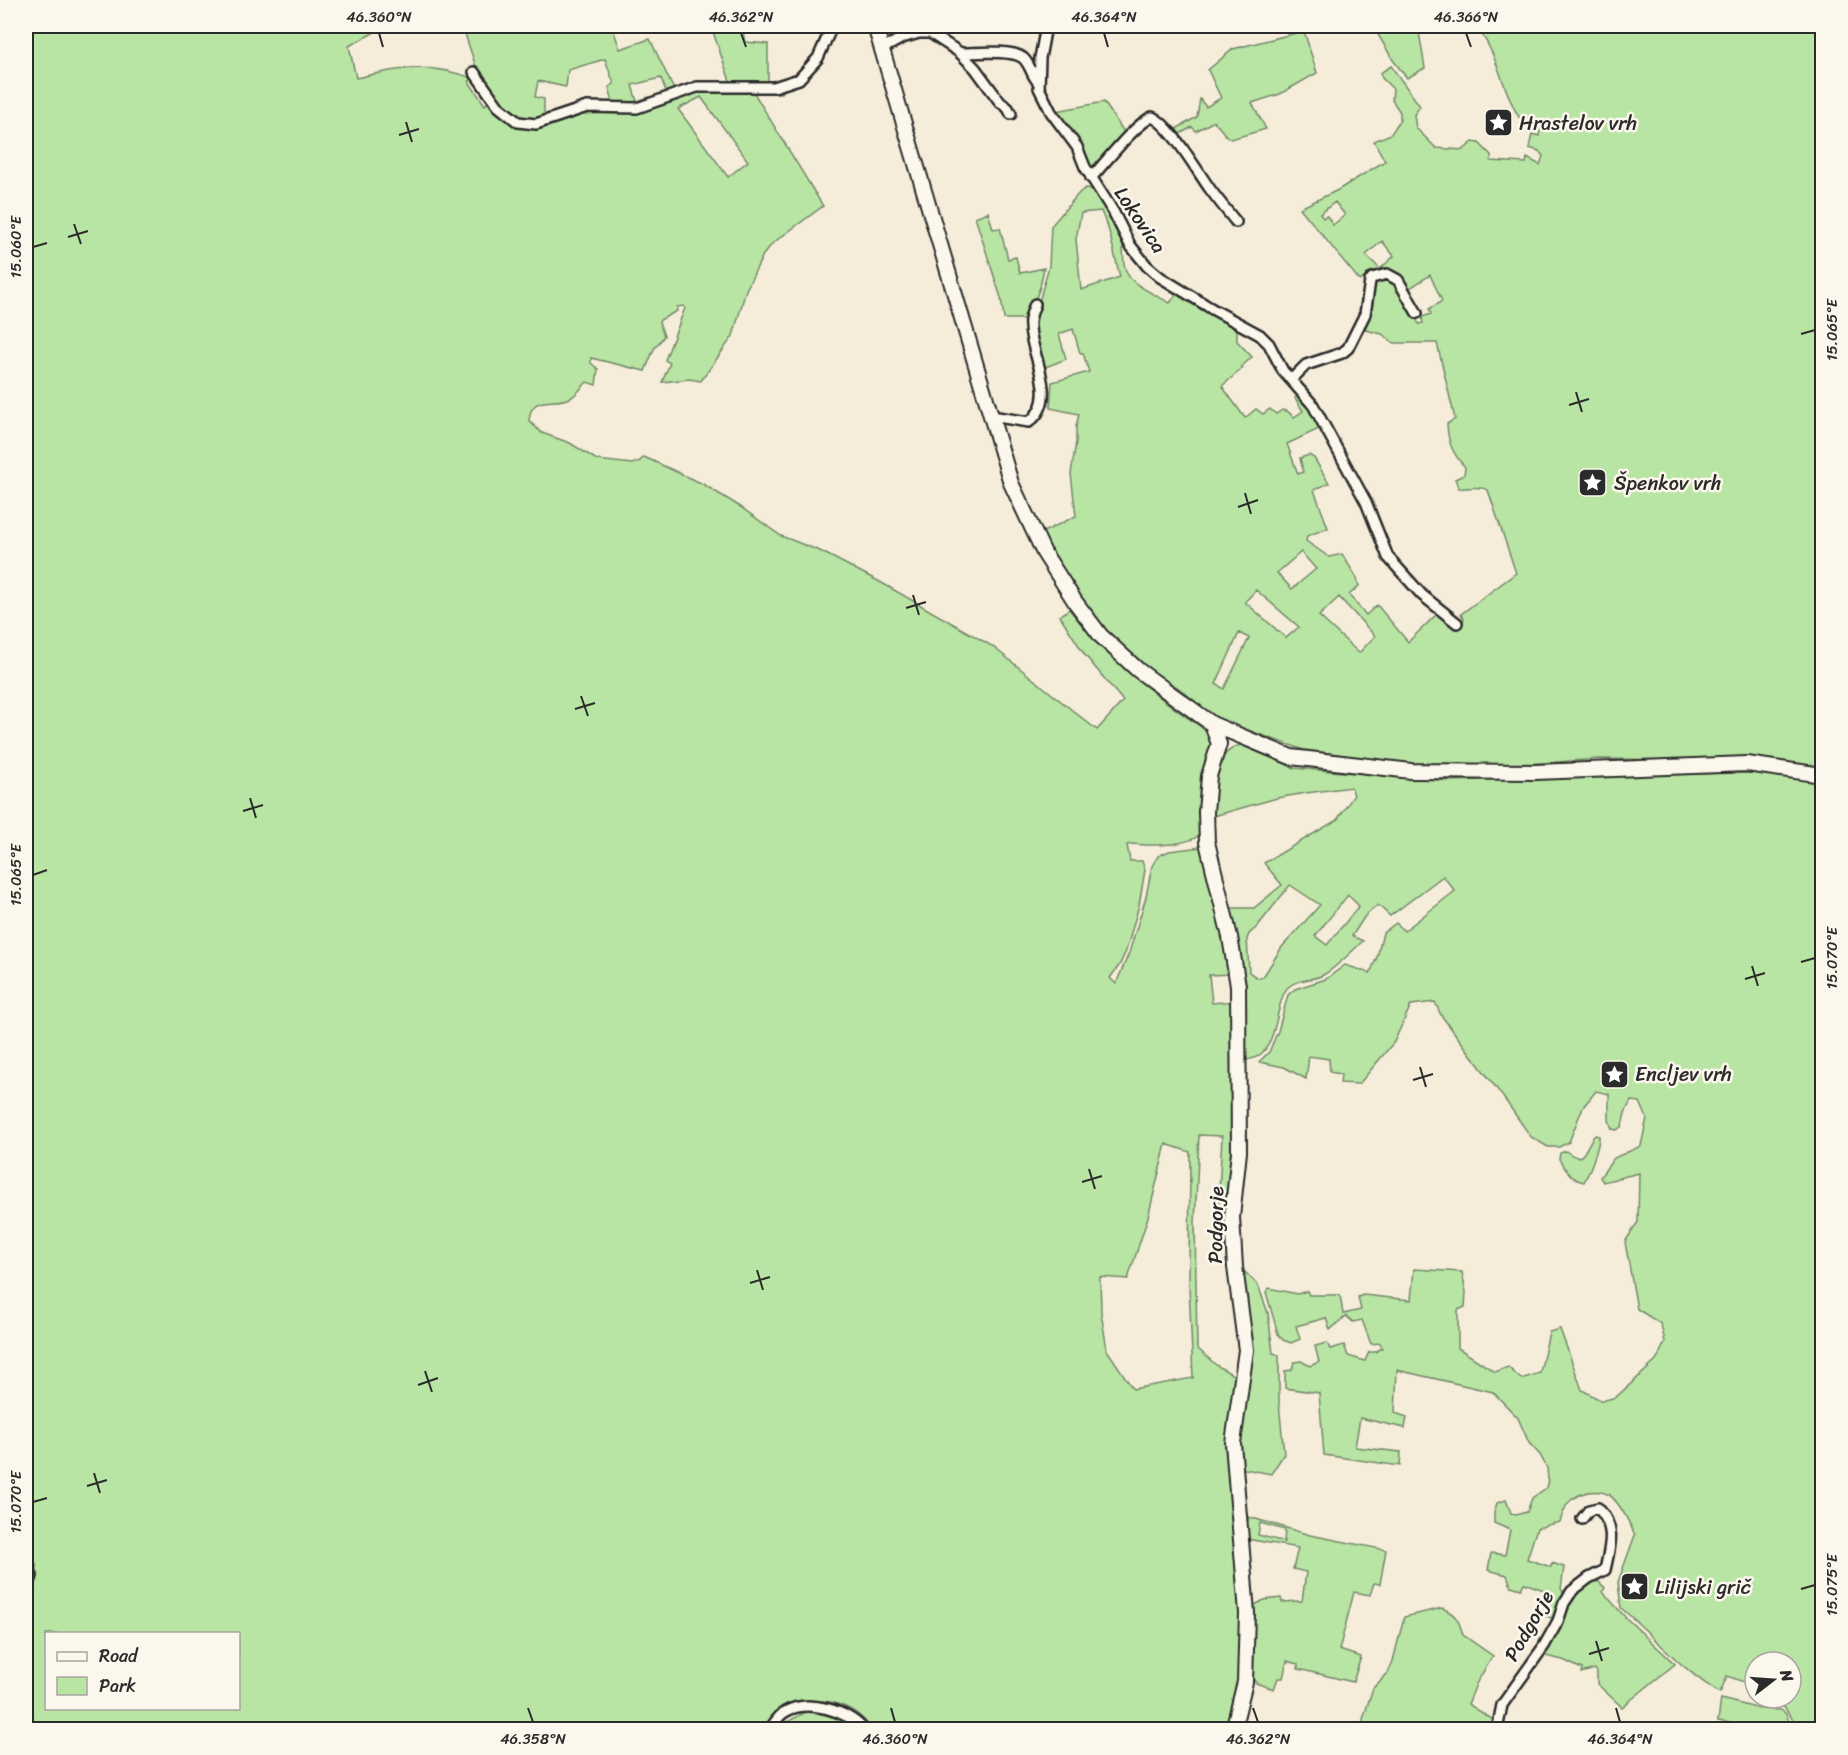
<svg xmlns="http://www.w3.org/2000/svg" width="1848" height="1755" viewBox="0 0 1848 1755" font-family="Sriracha,sans-serif">
	<rect width="100%" height="100%" fill="#f6ecda"/>
	<filter id="ink" filterUnits="userSpaceOnUse"><feTurbulence type="fractalNoise" baseFrequency=".0167" numOctaves="2"/><feDisplacementMap in="SourceGraphic" scale="12" xChannelSelector="R" yChannelSelector="G"/><feConvolveMatrix kernelMatrix="1 2 1 2 8 2 1 2 1" color-interpolation-filters="sRGB"/></filter>
	<g filter="url(#ink)">
		<path fill="#b8e5a4" stroke="#728868" stroke-width="1.5" fill-rule="evenodd" d="M26,26H386L349,46L356,78C399,68 429,62 472,78L469,82L485,105L491,99L522,125L585,111L628,112L694,90H775L786,88L782,93H754L823,206L773,243L763,255L746,290L733,336L701,381L689,379L662,382L670,363L665,360L685,308L684,306L677,307V311L660,320L659,322L664,336L654,349L645,371L591,358V363L598,369L596,385L587,382C582,387 576,395 570,398C552,406 531,393 529,421L542,433L570,443L597,460L632,464L640,461L644,457L703,484L739,506L781,536L820,551L880,582L992,646L1097,730L1123,701L1084,654L1060,616L1069,609C1106,657 1151,693 1201,727L1210,736L1212,749L1200,835C1186,845 1163,845 1146,845C1139,845 1133,843 1127,845L1130,861H1142L1145,870L1139,905L1126,951L1120,964L1110,978L1116,984L1129,953L1146,897L1152,866L1158,856L1169,851L1201,847L1204,853L1232,974L1209,975L1212,1003L1234,1001L1236,1063L1229,1246L1216,1247L1222,1136L1199,1135L1195,1223L1197,1348L1216,1365L1240,1379L1233,1410L1242,1568L1241,1674L1230,1729H871C853,1699 807,1692 778,1712C772,1716 768,1724 763,1730L35,1729L26,1701V1610L36,1582V1564L26,1546ZM701,97L748,161L728,177L678,109ZM1166,1144L1190,1152L1189,1285L1193,1378L1133,1389L1107,1350L1101,1312L1100,1277L1128,1279L1148,1217ZM46,1634H238V1708H46Z
			M461,26H612L620,49L650,39L675,92L667,94L661,78L632,85L638,105L614,106L609,87L614,84L605,59L568,70L566,87L538,81L535,97L544,99V121L524,122L504,108L477,70L463,28Z
			M711,26H742L745,42L768,44V81L754,85L731,84Z
			M1373,26H1418L1425,68L1407,78L1393,60Z
			M1475,26H1822V768L1738,757L1693,760L1599,759L1527,764H1413L1304,750L1222,721L1201,710L1195,701L1177,687L1147,671L1123,651L1078,596L1041,533L1076,516L1071,474L1076,442V427L1079,414L1050,408L1052,382L1089,372L1083,353H1080L1073,329L1059,334L1066,359L1043,368L1031,331L1049,266L1051,226L1080,192L1086,188L1092,189C1103,204 1114,220 1121,237C1126,251 1119,268 1133,281C1143,290 1158,296 1170,303L1177,293L1235,327L1237,332V341L1252,357L1241,367L1243,368L1222,386L1245,418L1256,409L1263,414L1270,409L1276,414L1282,410L1287,411L1294,417L1303,411L1295,398L1300,394L1313,411L1321,428L1287,444L1298,474L1303,472L1300,458L1309,455L1314,458L1329,483L1314,490L1328,528L1307,536L1306,541L1329,557L1342,554L1357,578L1359,586L1349,595L1366,615L1377,605L1408,642L1437,614L1458,628L1464,619L1461,614L1516,573L1488,490C1478,485 1470,489 1459,488L1455,479L1464,475L1465,467C1452,453 1448,442 1447,424L1455,419L1437,343H1394L1382,334L1366,330L1362,326L1374,282L1386,277L1395,281L1419,324L1423,323L1422,317L1431,314L1429,309L1442,301L1430,275L1407,290C1404,285 1401,277 1396,273C1387,265 1367,274 1360,281L1300,208L1338,190L1385,161L1374,141L1391,134L1400,120V112L1392,100L1393,89L1382,78L1380,73L1391,66L1420,106L1414,115L1416,128L1436,148L1463,150L1473,142L1479,143L1491,155V161L1526,163L1527,158L1540,165L1543,156L1539,151L1529,148L1532,134L1539,136L1541,122L1519,117C1502,90 1497,49 1475,26ZM1335,202L1345,215L1333,225L1327,216L1323,218L1320,214ZM1101,211L1109,231L1120,277L1081,290L1076,239L1081,213ZM1382,241L1394,256L1380,269L1366,255ZM1301,552L1316,569L1292,589L1277,573ZM1256,590L1299,627L1286,638L1245,602ZM1339,597L1375,636L1359,653L1319,616ZM1239,633L1249,638L1224,689L1216,684Z
			M1304,31L1317,73L1280,94L1252,103L1266,129L1231,139L1227,137L1214,121L1196,131L1192,127L1180,134L1176,129L1197,117L1200,99L1206,107L1221,98L1208,70L1233,49Z
			M1104,102L1126,135L1096,168L1088,167L1080,146L1056,111Z
			M988,212L993,229L1000,228L1008,259L1016,257L1020,273L1044,268L1040,287L1028,319H1004L1001,298L975,217Z
			M1241,745L1294,768L1450,781L1659,774L1757,773L1822,782V1729H1795L1793,1720L1784,1707L1766,1702V1698H1791V1662H1755V1686L1727,1676L1720,1693C1684,1672 1653,1635 1621,1608L1618,1582L1635,1535C1630,1524 1619,1501 1609,1495C1597,1488 1580,1492 1570,1501C1565,1505 1562,1516 1560,1522L1537,1528L1527,1559L1551,1567L1552,1563L1564,1567L1561,1589L1565,1594L1557,1620L1546,1616L1551,1597L1544,1594V1590L1524,1583L1521,1589L1511,1586L1507,1575L1488,1570L1491,1553L1505,1555L1510,1530L1494,1523V1513L1497,1503L1506,1500L1511,1513L1515,1515L1527,1512L1532,1498L1546,1488L1548,1479L1547,1468L1540,1455L1529,1443L1518,1418L1493,1392L1397,1370L1395,1413L1407,1417L1405,1428L1360,1418L1355,1447L1401,1452L1400,1466L1324,1455L1319,1393L1285,1388V1371L1292,1370L1294,1362L1301,1361L1310,1366L1319,1362L1315,1346L1327,1343L1330,1349L1344,1345L1348,1356L1365,1361L1369,1352H1375L1382,1348L1380,1343L1371,1344L1362,1320L1353,1322L1346,1316L1330,1330L1326,1318L1296,1326L1300,1339L1291,1343L1283,1340L1278,1334L1266,1292L1269,1288L1297,1294L1307,1291L1309,1295H1340L1343,1314L1361,1310L1358,1297L1363,1295L1411,1300L1414,1269L1462,1272L1466,1292L1465,1307L1458,1310V1348L1495,1372L1508,1367L1521,1379L1540,1373L1549,1332L1560,1329L1582,1390L1602,1401L1616,1397L1656,1361L1665,1342L1661,1324L1637,1309L1625,1242L1638,1222L1639,1173L1603,1182L1600,1177L1614,1158L1641,1146L1647,1118L1640,1102L1631,1101L1625,1113L1622,1126L1617,1130L1612,1129L1609,1120V1094L1596,1091L1583,1107L1569,1142L1559,1147H1548L1531,1137L1503,1097L1441,1015L1435,1002L1411,1005L1394,1042L1359,1084L1340,1083L1341,1074L1330,1072L1329,1059L1309,1056L1306,1079L1284,1067L1259,1062L1269,1052L1278,1031L1288,995L1295,989L1326,979L1345,965L1370,973L1377,957L1383,933L1396,923L1404,931L1455,891L1443,876L1390,916L1378,905L1365,916L1352,936L1363,941C1351,952 1338,966 1325,974C1312,982 1292,977 1284,993C1274,1015 1277,1058 1245,1060V998L1241,959L1230,908H1254L1282,885L1264,863L1337,820L1354,795L1351,787L1306,793L1277,798L1210,817C1213,790 1211,753 1241,745ZM1290,885L1320,905L1282,947L1263,977L1258,978L1249,972L1247,939L1249,934L1257,927ZM1348,895L1359,906L1327,945L1315,936Z
			M1595,1135L1599,1136C1600,1145 1589,1173 1584,1182C1573,1180 1564,1169 1559,1159L1560,1153L1566,1151C1586,1167 1584,1146 1595,1135Z
			M1245,1272L1258,1285L1268,1313L1273,1353L1279,1355V1403L1284,1454L1271,1474L1239,1468V1273Z
			M1249,1517L1310,1535L1386,1550L1380,1584L1374,1583L1370,1595L1354,1592L1339,1650L1361,1657L1353,1682L1298,1669V1664L1287,1661L1283,1678H1278L1274,1689L1256,1683L1251,1676V1607L1264,1600L1281,1598L1282,1602L1302,1601L1306,1572L1293,1569L1298,1548L1247,1539V1523ZM1260,1523L1285,1530L1284,1542L1258,1535Z
			M1592,1581L1599,1582L1605,1588L1603,1592L1625,1617L1675,1664L1622,1707L1597,1684V1672L1595,1669L1581,1673L1582,1669L1563,1660L1541,1655L1570,1601L1579,1588Z
			M1442,1608C1456,1614 1459,1620 1463,1635L1493,1656L1477,1682L1468,1704L1495,1721L1496,1729H1364L1363,1719L1373,1688L1388,1673L1393,1661L1404,1617Z
			M1721,1699L1760,1709L1781,1710L1786,1714L1792,1729H1771L1718,1721Z
			M806,1712C826,1713 841,1718 858,1729L780,1730L787,1722Z"/>
		<g fill="none" stroke-linecap="round" stroke-linejoin="round">
			<defs>
				<path id="street" d="M1046,26L1040,58L1039,88L1051,112L1077,147L1085,167L1114,213L1130,245L1147,266L1160,277L1214,310L1260,335L1269,344L1283,371L1313,405L1319,416L1366,502L1388,557L1422,595L1457,623
					M882,49L902,38L919,33H930L959,52L975,68L1000,102L1008,108L1011,114
					M961,53C975,53 1012,49 1023,58C1031,65 1031,76 1039,83
					M474,72L498,106L518,122L536,124L587,107L637,108L697,87H774L799,79L818,58L830,31V26
					M1091,178C1106,162 1134,125 1152,117C1170,124 1197,171 1210,189C1218,200 1227,211 1236,222
					M1291,380L1306,365L1342,353L1348,348L1365,314L1370,281L1372,278L1387,274L1398,280L1417,313
					M991,416L1029,422C1060,399 1031,356 1030,327C1029,318 1032,312 1035,304
					M26,1560L32,1576L26,1593
					M26,1717L29,1730
					M769,1730C774,1724 779,1715 785,1712C808,1698 848,1711 864,1730
					M1497,1730L1502,1705L1544,1646L1558,1621L1564,1603L1572,1591L1589,1578L1605,1570C1610,1546 1617,1528 1598,1508L1589,1510L1582,1519"/>
				<path id="secondary" d="M875,26L1011,483L1044,553L1076,603L1101,636L1138,670L1212,724L1291,757L1411,771L1535,772L1747,764L1822,775
					M1212,724L1219,744L1209,776L1206,812L1207,842L1230,937L1238,986L1239,1152L1232,1217L1235,1267L1246,1350L1233,1443L1247,1613L1245,1682L1233,1730"/>
			</defs>
			<use href="#street" stroke="#2b2b2b" stroke-width="14"/>
			<use href="#secondary" stroke="#2b2b2b" stroke-width="18"/>
			<use href="#street" stroke="#fbf7ec" stroke-width="9"/>
			<use href="#secondary" stroke="#fbf7ec" stroke-width="14"/>
		</g>
	</g>
	<path fill="none" stroke="#2b2b2b" stroke-width="2" d="M379,33L383,47M741,33L746,47M1104,33L1108,47M1466,33L1471,47M406,122L412,142M399,135L419,129M74,224L81,244M68,237L88,231M33,247L47,243M1801,334L1815,330M1576,392L1582,412M1569,405L1589,399M1245,493L1251,514M1238,507L1258,500M913,595L919,615M906,608L926,602M581,696L588,716M575,709L595,703M250,798L256,818M243,811L263,805M33,875L47,870M1801,962L1815,958M1752,966L1758,986M1745,979L1765,973M1420,1067L1426,1087M1413,1080L1433,1074M1089,1169L1095,1189M1082,1182L1102,1176M757,1270L763,1290M750,1283L770,1277M425,1371L432,1392M418,1385L438,1378M94,1473L100,1493M87,1486L107,1480M33,1502L47,1498M1801,1589L1815,1585M1596,1641L1602,1661M1589,1654L1609,1648M528,1708L533,1722M891,1708L895,1722M1253,1708L1258,1722M1616,1708L1620,1722"/>
	<defs>
		<symbol id="sight-square" viewBox="-11 -11 22 22"><rect x="-9" y="-9" width="18" height="18" rx="4" fill="#2b2b2b" stroke="#fbf7ec"/><path d="M0-6L1.8-2.2L6-1.7L2.9 1.2L3.7 5.4L0 3.3L-3.7 5.4L-2.9 1.2L-6-1.7L-1.8-2.2Z" fill="#fff"/></symbol>
	</defs>
	<g fill-rule="evenodd">
		<use href="#sight-square" x="1482" y="106" width="33" height="33"/>
		<use href="#sight-square" x="1576" y="466" width="33" height="33"/>
		<use href="#sight-square" x="1598" y="1058" width="33" height="33"/>
		<use href="#sight-square" x="1618" y="1570" width="33" height="33"/>
	</g>
	<g text-anchor="middle" dominant-baseline="central" stroke-width="5" stroke-linejoin="round" paint-order="stroke">
		<g font-size="20" fill="#2b2b2b" stroke="#fbf7ec" text-anchor="start">
			<text x="1519" y="123">Hrastelov vrh</text>
			<text x="1614" y="483">Špenkov vrh</text>
			<text x="1635" y="1074">Encljev vrh</text>
			<text x="1655" y="1587">Lilijski grič</text>
		</g>
		<g font-size="20" fill="#2b2b2b" stroke="#fbf7ec">
			<text transform="translate(1140 220) rotate(56)">Lokovica</text>
			<text transform="translate(1216 1225) rotate(-89)">Podgorje</text>
			<text transform="translate(1529 1626) rotate(-60)">Podgorje</text>
		</g>
	</g>
	<rect width="1848" height="1755" fill="none" stroke="#fbf7ec" stroke-width="66"/>
	<rect x="45" y="1632" width="195" height="78" fill="#fbf7ec" stroke="#a8a59f" stroke-width="1.5"/>
	<rect x="57" y="1652" width="30" height="9" fill="#fbf7ec" stroke="#a8a59f" stroke-width="1.5"/>
	<text x="99" y="1662" font-size="18" fill="#2b2b2b">Road</text>
	<rect x="57" y="1677" width="30" height="18" fill="#b8e5a4" stroke="#a8a59f" stroke-width="1.5"/>
	<text x="99" y="1692" font-size="18" fill="#2b2b2b">Park</text>
	<g transform="translate(1773 1680) rotate(73)"><circle r="28" fill="#fbf7ec" stroke="#a8a59f" stroke-width="1.5"/>
	<path d="M0-4.5L10 22L0 15L-10 22Z" fill="#2b2b2b"/>
	<text y="-9" font-size="16" font-weight="bold" text-anchor="middle" fill="#2b2b2b">N</text>
	</g>
	<rect x="33" y="33" width="1782" height="1689" fill="none" stroke="#2b2b2b" stroke-width="2"/>
	<g font-size="15" text-anchor="middle" fill="#2b2b2b">
		<text x="379" y="22">46.360°N</text>
		<text x="741" y="22">46.362°N</text>
		<text x="1104" y="22">46.364°N</text>
		<text x="1466" y="22">46.366°N</text>
		<text transform="translate(16 247) rotate(-90)" y="5">15.060°E</text>
		<text transform="translate(1832 330) rotate(-90)" y="5">15.065°E</text>
		<text transform="translate(16 875) rotate(-90)" y="5">15.065°E</text>
		<text transform="translate(1832 958) rotate(-90)" y="5">15.070°E</text>
		<text transform="translate(16 1502) rotate(-90)" y="5">15.070°E</text>
		<text transform="translate(1832 1585) rotate(-90)" y="5">15.075°E</text>
		<text x="533" y="1744">46.358°N</text>
		<text x="895" y="1744">46.360°N</text>
		<text x="1258" y="1744">46.362°N</text>
		<text x="1620" y="1744">46.364°N</text>
	</g>
</svg>
